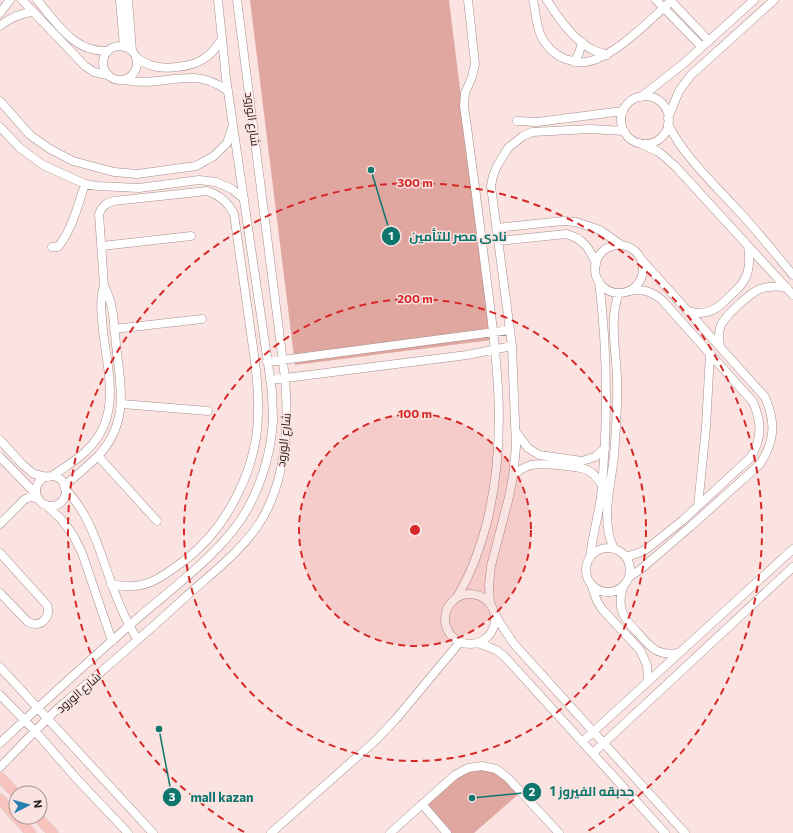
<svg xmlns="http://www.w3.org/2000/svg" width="793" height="833" viewBox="0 0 793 833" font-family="Commissioner,Cairo,sans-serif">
	<rect width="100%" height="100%" fill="#fae3e0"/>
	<path fill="#e0a6a0" d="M250,0H449L491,340L295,365Z
		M468,768L496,769L521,792L474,833H447L422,804Z"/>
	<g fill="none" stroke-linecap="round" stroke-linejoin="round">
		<defs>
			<path id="minor" d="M22,0L85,66L94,72L108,75
				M37,0C57,23 74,53 108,51
				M120,0L124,47
				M128,0L132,51
				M533,0C536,12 536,25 541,36C546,46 555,55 565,59C572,61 578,63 586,62C614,58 651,19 672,0
				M547,0C558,18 575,42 595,51C599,52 603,53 607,55
				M656,0L702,47
				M670,0L709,41
				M0,13L10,0
				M0,26C10,18 20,13 33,12
				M103 63a17 17 0 1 1 34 0a17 17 0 1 1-34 0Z
				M136,57C149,67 161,69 177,67C198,65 210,58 222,39
				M574,62L579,53L582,42
				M126,80C148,85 168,78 190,78C204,77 217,83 228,91
				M621 120a24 24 0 1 1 48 0a24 24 0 1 1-48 0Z
				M641,97L683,64L754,0
				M0,101L30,135L50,149L73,161L114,172L137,174L196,166L214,156L227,143L232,128
				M668,118L679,91L691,75L774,0
				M517,121L537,122L623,111
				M668,124C683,155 710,180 733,205C754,227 773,251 793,275
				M0,127L20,148L43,165L85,184L97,186L139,188L199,180L216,182L232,189L244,199
				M639,143L659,152L675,166L793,295
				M496,228L563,221L576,222L600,230L621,245
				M498,241L566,234C583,238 590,249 596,264
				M595 269a24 24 0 1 1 48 0a24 24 0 1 1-48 0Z
				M102,246L191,236
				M52,247H58C72,230 78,205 85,184
				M690,312C711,316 719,307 733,293C736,290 741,286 743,282C750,272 750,258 748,246
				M114,329L202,319
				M720,346C719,339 718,332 721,325C726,315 750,293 760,289C769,286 778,286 787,288
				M267,362L510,330
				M270,380L467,355L512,346
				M122,404L208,411
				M516,432L528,448L539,455L582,461L595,457L605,448
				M0,440L23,465L34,474L47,477
				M98,456L157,521
				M0,457L36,494
				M52,476C63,468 76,461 86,451C122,418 108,373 103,331C102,316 99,300 104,286L99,214C102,206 106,203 114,201L207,191C220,195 228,202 234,214C239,249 244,284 249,319C253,350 259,381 258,412C258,467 228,527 185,560C161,578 144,592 111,584
				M513,476C518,471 524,467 531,465C541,463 578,466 587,470C594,473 598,479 602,485
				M36 491a15 15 0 1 1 30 0a15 15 0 1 1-30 0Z
				M64,486C76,476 88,466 99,455C129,422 121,387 116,345C114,325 114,304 104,286
				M65,489C90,514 99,549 111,582C118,602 126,622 138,640
				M46,505L61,519L73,535L82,553L112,641
				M698,506L706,427L710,353
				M0,524L25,499L31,497L38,499
				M586 570a22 22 0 1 1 44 0a22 22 0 1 1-44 0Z
				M614,549C600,520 611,486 614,456C616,430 618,404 617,377C616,350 609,318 619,293
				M0,553L47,605C51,618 41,628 28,622L0,593
				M626,557L641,552L648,548L683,520L751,457C762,437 762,423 753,402L662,300C652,292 643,288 629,291
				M590,558C592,537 598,518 601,497C608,425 608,354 599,281
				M629,577L641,569L690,527L760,464C775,441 776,422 765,397L641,259
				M591,584L597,601L602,609L640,650L647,665L648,681
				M623,587C616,609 624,619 639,634C651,648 658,656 678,653
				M445 619a25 25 0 1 1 50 0a25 25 0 1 1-50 0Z
				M457,597C471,574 480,549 487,522C508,437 497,359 486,274C479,218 472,162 464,106L465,93L472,77L475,64L468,0
				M490,604L489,585L491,566L509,497L513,476L516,447L512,346L491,186L493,176L497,166L508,148L523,136L532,132L590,129L624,131
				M494,612L500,623L514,644L685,833
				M478,643L496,650L504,656L665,833
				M0,667L153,833
				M0,695L35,731L76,778L128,833
				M582,742L793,549
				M0,743C46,700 92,658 139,617C175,586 225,550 248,508C262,482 271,451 273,421C273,411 272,401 272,391L226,78L218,0
				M593,753L793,567
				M0,767C16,751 31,735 47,719C62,704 79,691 95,677C124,652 153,627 181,601C208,576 243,551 262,519C286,478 289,424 285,378L237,0
				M422,804L447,833
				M271,833L375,741L396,719L460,642
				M390,833L455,775L468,768L482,766L496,769L508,778L559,833"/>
			<path id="major" d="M0,777L16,794
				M0,799L16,817
				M16,817L31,833
				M38,817L53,833"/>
		</defs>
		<use href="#minor" stroke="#a58f8c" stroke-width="9"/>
		<use href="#major" stroke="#cfcdcd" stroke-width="11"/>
		<use href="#minor" stroke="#fff" stroke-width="8"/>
		<use href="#major" stroke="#f8c3bd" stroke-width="10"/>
	</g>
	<circle cx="415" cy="530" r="116" fill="#d62828" fill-opacity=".12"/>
	<g fill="none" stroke="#d62828" stroke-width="2" stroke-dasharray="7 5">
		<circle cx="415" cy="530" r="116"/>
		<circle cx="415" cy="530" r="231"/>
		<path d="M244 832A347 347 0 1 1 586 832"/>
	</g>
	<g text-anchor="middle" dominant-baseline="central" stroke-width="3" stroke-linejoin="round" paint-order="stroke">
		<g font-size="12" fill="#251d1c" stroke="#fae3e0">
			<text transform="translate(253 119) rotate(83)">شارع الورود</text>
			<text transform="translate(283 440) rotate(-84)">شارع الورود</text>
			<text transform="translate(78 692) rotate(-41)">شارع الورود</text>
		</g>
	</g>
	<circle cx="415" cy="530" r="6" fill="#d62828" stroke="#fae3e0" stroke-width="2"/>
	<g font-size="12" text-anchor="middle" font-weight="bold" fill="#d62828" stroke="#fae3e0" stroke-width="3" stroke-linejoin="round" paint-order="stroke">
		<text x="415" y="187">300 m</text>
		<text x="415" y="303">200 m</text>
		<text x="415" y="418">100 m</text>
	</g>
	<path fill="none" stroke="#0f766e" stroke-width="1.5" d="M371 170L391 236M472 798L532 792M159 729L172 797"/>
	<g fill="#0f766e" stroke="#fae3e0" stroke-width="1.5">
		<circle cx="371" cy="170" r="4"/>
		<circle cx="472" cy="798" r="4"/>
		<circle cx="159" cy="729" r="4"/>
		<circle cx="391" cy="236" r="10"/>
		<circle cx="532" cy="792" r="10"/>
		<circle cx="172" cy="797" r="10"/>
	</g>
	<g font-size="12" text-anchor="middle" font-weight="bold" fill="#fff">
		<text x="391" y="240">1</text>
		<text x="532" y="796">2</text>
		<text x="172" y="801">3</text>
	</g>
	<g font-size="13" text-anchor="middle" font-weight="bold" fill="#0f766e" stroke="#fae3e0" stroke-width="3" stroke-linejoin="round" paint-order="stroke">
		<text x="458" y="241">نادى مصر للتأمين</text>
		<text x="592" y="796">حدبقه الفيروز 1</text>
		<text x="222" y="802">mall kazan</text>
	</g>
	<g transform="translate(28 805) rotate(84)"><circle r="19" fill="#fae3e0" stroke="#a59492"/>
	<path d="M0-3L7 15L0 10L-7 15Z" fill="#277fad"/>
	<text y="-6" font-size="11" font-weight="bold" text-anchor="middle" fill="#251d1c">N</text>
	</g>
</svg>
